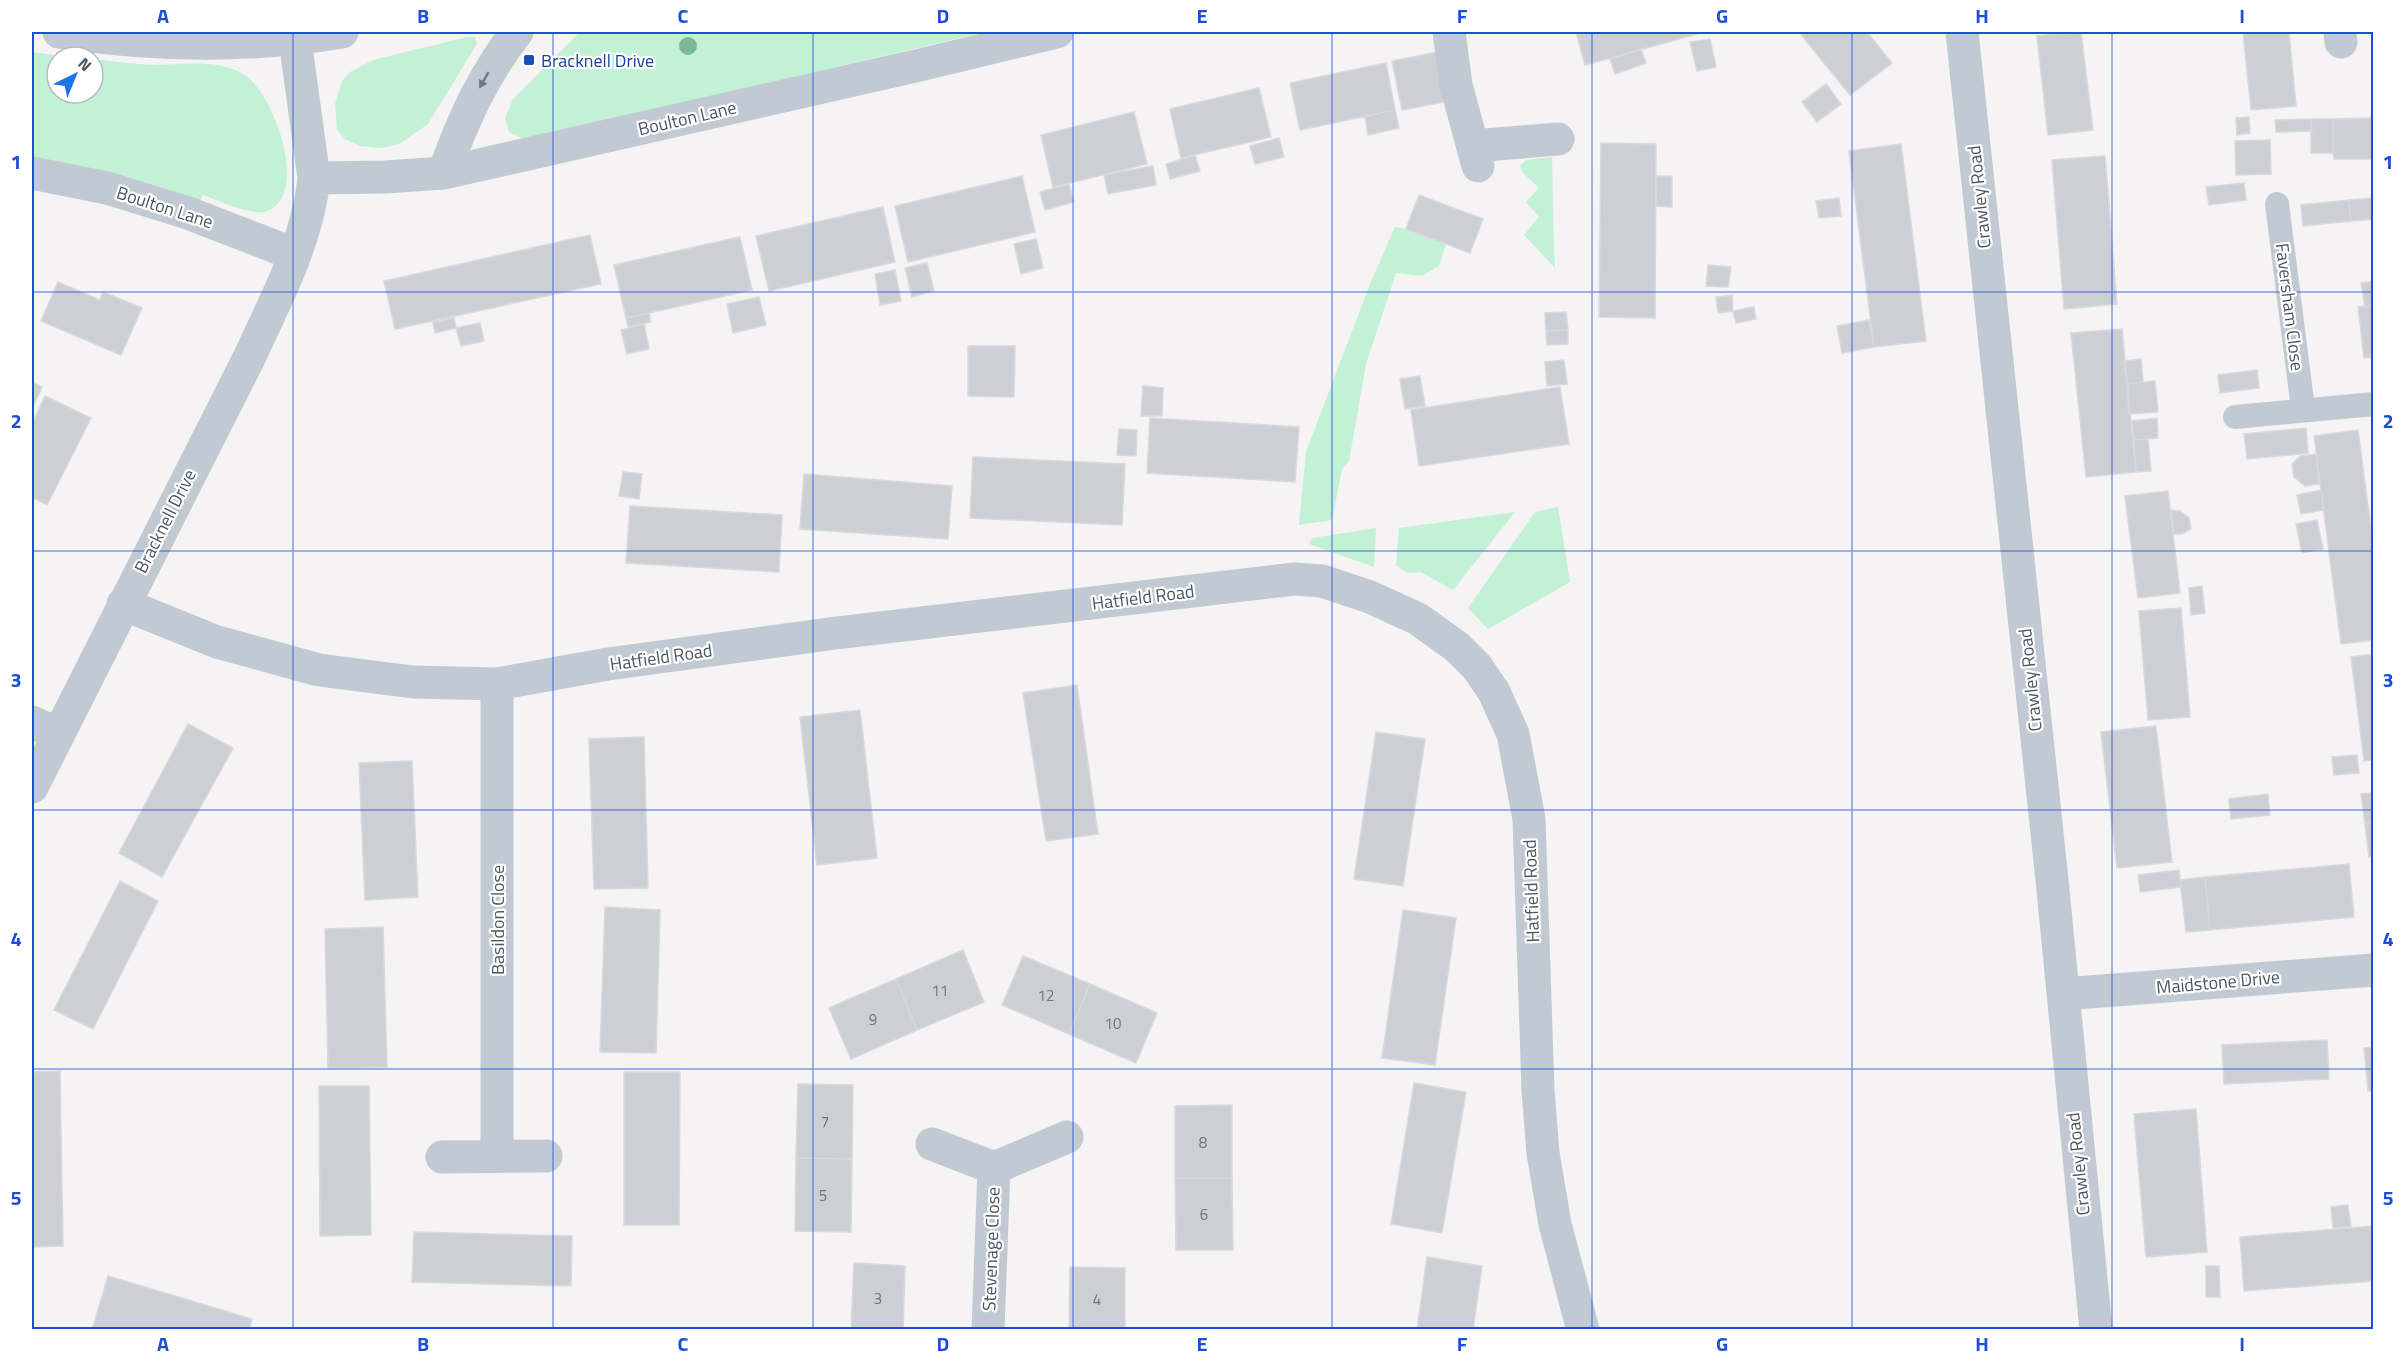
<svg xmlns="http://www.w3.org/2000/svg" width="2405" height="1361" viewBox="0 0 2405 1361" font-family="'Titillium Web',sans-serif">
	<rect width="100%" height="100%" fill="#f5f3f3"/>
	<path fill="#c3f1d5" d="M580,32H985L526,140L509,132L505,118L513,99Z
		M467,37H475L477,44L428,124L399,144L381,148L360,146L345,139L337,130L335,104L342,81L350,72L373,60Z
		M32,52L69,57H57V93H93V59C113,61 133,64 153,65C182,65 216,58 243,74C275,92 312,200 264,212C250,215 217,200 203,195L200,201L32,158Z
		M1552,157L1554,253L1555,268L1524,235L1539,217L1526,202L1539,188L1523,173L1520,166L1526,160Z
		M1395,227L1406,229L1446,244L1439,266L1422,276L1396,273L1366,364L1349,461L1342,469L1332,520L1299,525L1306,452L1370,284Z
		M1558,507L1570,582L1488,629L1468,608L1535,512Z
		M1515,512L1453,590L1421,572L1408,573L1396,566L1399,528Z
		M1376,528L1374,567L1309,544L1312,538Z"/>
	<path fill="#cdcfd5" stroke="#d7d9de" stroke-width="1.5" d="M1576,32H1704L1585,65Z
		M1799,32H1867L1892,63L1850,95Z
		M2081,32L2093,130L2048,135L2037,36Z
		M2243,32H2289L2296,106L2251,110Z
		M1710,39L1716,67L1697,71L1690,42Z
		M1641,49L1646,63L1615,74L1610,59Z
		M1438,52L1449,101L1402,110L1392,61Z
		M1386,63L1395,110L1300,130L1290,83Z
		M1826,84L1841,104L1817,122L1802,102Z
		M1259,88L1271,137L1181,158L1170,109Z
		M1395,110L1399,128L1368,135L1365,116Z
		M1134,112L1147,164L1053,187L1041,135Z
		M2249,117L2250,133L2237,135L2236,118Z
		M2374,118V159H2334L2333,119Z
		M2311,119L2312,131L2276,132L2275,120Z
		M2311,119H2333V153H2311Z
		M1279,138L1284,157L1255,164L1250,146Z
		M2270,140L2271,174L2236,175L2235,141Z
		M1601,143L1656,144L1655,318L1599,317Z
		M1901,144L1926,341L1874,347L1849,151Z
		M1195,155L1200,171L1170,179L1166,164Z
		M2105,156L2117,304L2064,309L2052,160Z
		M1153,166L1156,185L1108,194L1104,175Z
		M1022,176L1035,232L908,262L895,206Z
		M1657,176H1672V207L1656,206Z
		M2244,183L2246,200L2209,205L2206,187Z
		M1069,184L1074,202L1045,210L1040,192Z
		M1419,195L1483,219L1470,253L1406,229Z
		M1839,198L1841,216L1819,218L1816,201Z
		M2374,198V219L2351,221L2349,200Z
		M2349,200L2351,221L2303,226L2301,205Z
		M883,207L895,262L769,291L756,236Z
		M590,235L601,284L395,329L384,281Z
		M740,237L752,290L626,318L614,265Z
		M1036,239L1043,268L1021,274L1014,244Z
		M927,263L934,291L912,297L905,268Z
		M1708,265L1731,267L1728,287L1706,286Z
		M895,270L901,301L880,305L875,274Z
		M2374,281V305L2365,307L2361,283Z
		M58,282L100,300L103,292L142,308L121,355L41,321Z
		M1732,295L1733,311L1718,313L1716,297Z
		M759,297L766,325L733,333L727,304Z
		M2374,305V357L2364,358L2358,307Z
		M1754,307L1756,319L1736,323L1733,311Z
		M1566,312L1568,330L1546,331L1545,313Z
		M649,313L651,322L628,327L626,318Z
		M454,318L456,328L435,333L433,322Z
		M1869,320L1874,347L1842,353L1837,326Z
		M480,323L484,341L461,346L456,328Z
		M644,324L649,349L627,354L621,330Z
		M2122,329L2136,472L2086,477L2071,333Z
		M1568,330V344L1547,345L1546,331Z
		M968,346H1015L1014,397L968,396Z
		M2141,359L2143,382L2127,384L2124,361Z
		M1564,360L1567,384L1547,386L1545,362Z
		M2257,370L2259,388L2220,393L2218,375Z
		M1420,376L1425,406L1405,409L1400,379Z
		M2155,381L2158,412L2129,414L2127,384Z
		M32,382L42,387L32,409Z
		M1143,386L1163,388L1162,416H1141Z
		M1560,387L1569,444L1419,466L1411,410Z
		M45,396L91,418L47,505L32,497V424Z
		M1150,418L1299,427L1295,482L1147,473Z
		M2157,418L2158,438L2134,440L2132,421Z
		M2306,428L2308,453L2247,459L2244,434Z
		M1119,429L1137,430L1136,456L1117,455Z
		M2358,430L2374,551V640L2341,644L2314,436Z
		M2148,439L2151,471L2136,472L2134,440Z
		M2316,454L2319,484L2305,486L2294,477L2292,464L2301,456Z
		M973,457L1125,464L1122,525L970,518Z
		M623,472L642,474L639,499L619,496Z
		M804,474L952,486L948,539L800,529Z
		M2321,490L2324,510L2301,514L2297,495Z
		M2168,491L2180,593L2138,598L2125,496Z
		M630,506L782,515L779,572L626,563Z
		M2171,510L2180,511L2189,518L2191,529L2182,534H2174Z
		M2317,520L2323,549L2302,553L2296,524Z
		M2202,586L2205,613L2191,615L2189,588Z
		M2181,608L2190,717L2148,720L2139,611Z
		M2374,654V760L2364,761L2351,657Z
		M1077,685L1098,834L1046,841L1023,693Z
		M860,710L877,858L817,865L800,717Z
		M188,724L233,748L162,877L119,853Z
		M2156,726L2172,862L2117,868L2101,732Z
		M1376,732L1425,739L1403,886L1354,879Z
		M644,737L648,888L594,889L589,739Z
		M2357,755L2359,773L2334,775L2332,757Z
		M412,761L418,897L365,900L359,763Z
		M2374,793V823L2365,824L2361,794Z
		M2268,794L2270,815L2231,819L2229,799Z
		M2374,823V856L2369,857L2365,824Z
		M2349,864L2354,917L2210,930L2205,877Z
		M2179,870L2181,887L2140,892L2138,875Z
		M2205,877L2210,930L2186,932L2180,880Z
		M120,881L158,901L93,1029L54,1010Z
		M605,907L660,910L656,1053L600,1052Z
		M1403,910L1456,918L1435,1065L1382,1058Z
		M383,927L387,1067L328,1068L325,929Z
		M963,950L984,1002L917,1030L896,979Z
		M1023,956L1090,984L1069,1034L1002,1005Z
		M896,979L917,1030L851,1059L829,1008Z
		M1090,984L1157,1013L1136,1063L1069,1034Z
		M2327,1040L2329,1079L2224,1084L2222,1045Z
		M2374,1047V1091H2368L2364,1048Z
		M60,1071L63,1246L32,1247V1072Z
		M624,1072H680L679,1225H624Z
		M1414,1083L1466,1092L1442,1233L1391,1224Z
		M798,1084L853,1085L852,1159L796,1158Z
		M319,1086H369L371,1235L320,1236Z
		M1232,1105V1178H1175V1106Z
		M2196,1109L2207,1252L2146,1257L2134,1114Z
		M796,1158L852,1159L851,1232L795,1231Z
		M1175,1178H1232L1233,1250H1176Z
		M2348,1205L2351,1226L2333,1228L2331,1207Z
		M2374,1226V1281L2244,1291L2240,1237Z
		M414,1232L572,1236L571,1286L412,1282Z
		M1427,1257L1482,1266L1473,1330H1417Z
		M854,1263L905,1266L903,1330H851Z
		M2206,1266H2219L2220,1297H2206Z
		M1070,1267L1125,1268V1330H1069Z
		M108,1276L252,1319L249,1330H100L93,1327Z"/>
	<g fill="none" stroke-linecap="round" stroke-linejoin="round">
		<path stroke="#c1cad2" stroke-width="24" d="M2277,204L2303,409
			M2235,417L2374,404"/>
		<path stroke="#c1cad2" stroke-width="33" d="M1449,32L1456,85L1478,166
			M1962,32L2052,880L2096,1330
			M2340,32L2341,42
			M1473,146L1558,139
			M32,173L107,188L188,213L294,254
			M444,173C462,122 483,75 517,32
			M314,178L385,177L444,173L920,65L1057,32
			M123,604L217,642L319,670L413,682L497,684L608,664L836,633L1294,579L1322,581L1370,597L1418,619L1457,647L1477,667L1494,692L1513,734L1529,819L1538,1090L1543,1153L1555,1224L1583,1330
			M497,684V1156
			M32,722L59,734
			M32,787L249,358C275,301 308,241 314,178L295,40
			M2063,994L2374,970
			M932,1144L994,1168L1067,1137
			M442,1157L546,1156
			M988,1330L994,1168"/>
		<path stroke="#c1cad2" stroke-width="33" d="M59,32C153,46 248,48 342,32"/>
	</g>
	<circle fill="#7bb799" cx="688" cy="46" r="9"/>
	<defs><path id="oneway-solid" d="M-6-.8H1V-3.2L6.5 0L1 3.2V.8H-6Z" transform="scale(1.5)"/></defs>
	<use fill="#6e7983" href="#oneway-solid" transform="translate(484 80) rotate(120)"/>
	<path fill="none" stroke="#1d4ed8" stroke-width="1.5" stroke-opacity="0.55" d="M293,32V1330M553,32V1330M813,32V1330M1073,32V1330M1332,32V1330M1592,32V1330M1852,32V1330M2112,32V1330M32,292H2374M32,551H2374M32,810H2374M32,1069H2374"/>
	<rect fill="#1a4fb4" stroke="#fff" stroke-width="2" x="523" y="54" width="12" height="12" rx="3"/>
	<g text-anchor="middle" dominant-baseline="central" stroke-width="4.5" stroke-linejoin="round" paint-order="stroke">
		<g font-size="15" fill="#6b747e">
			<text x="940" y="990">11</text>
			<text x="1046" y="995">12</text>
			<text x="873" y="1019">9</text>
			<text x="1113" y="1023">10</text>
			<text x="825" y="1121">7</text>
			<text x="1203" y="1142">8</text>
			<text x="823" y="1195">5</text>
			<text x="1204" y="1214">6</text>
			<text x="878" y="1298">3</text>
			<text x="1097" y="1299">4</text>
		</g>
		<g font-size="18" fill="#164399" stroke="#fff" text-anchor="start">
			<text x="541" y="60">Bracknell Drive</text>
		</g>
		<g font-size="18" fill="#4a5661" stroke="#fff">
			<text transform="translate(687 118) rotate(-13)">Boulton Lane</text>
			<text transform="translate(1979 197) rotate(-96)">Crawley Road</text>
			<text transform="translate(165 207) rotate(18)">Boulton Lane</text>
			<text transform="translate(2290 307) rotate(83)">Faversham Close</text>
			<text transform="translate(165 521) rotate(-63)">Bracknell Drive</text>
			<text transform="translate(1143 597) rotate(-7)">Hatfield Road</text>
			<text transform="translate(661 657) rotate(-8)">Hatfield Road</text>
			<text transform="translate(2030 680) rotate(-96)">Crawley Road</text>
			<text transform="translate(1531 891) rotate(-92)">Hatfield Road</text>
			<text transform="translate(497 920) rotate(-90)">Basildon Close</text>
			<text transform="translate(2218 982) rotate(-5)">Maidstone Drive</text>
			<text transform="translate(2078 1164) rotate(-96)">Crawley Road</text>
			<text transform="translate(991 1249) rotate(-88)">Stevenage Close</text>
		</g>
	</g>
	<rect width="2405" height="1361" fill="none" stroke="#ffffff" stroke-width="66"/>
	<g transform="translate(75 75) rotate(43)"><circle r="28" fill="#ffffff" stroke="#b7bbc0" stroke-width="1.5"/>
	<path d="M0-4.5L10 22L0 15L-10 22Z" fill="#1a73e8"/>
	<text y="-9" font-size="16" font-weight="bold" text-anchor="middle" fill="#4a5661">N</text>
	</g>
	<rect x="33" y="33" width="2339" height="1295" fill="none" stroke="#1d4ed8" stroke-width="2"/>
	<g font-size="20" text-anchor="middle" font-weight="bold" fill="#1d4ed8">
		<text x="163" y="23">A</text>
		<text x="423" y="23">B</text>
		<text x="683" y="23">C</text>
		<text x="943" y="23">D</text>
		<text x="1202" y="23">E</text>
		<text x="1462" y="23">F</text>
		<text x="1722" y="23">G</text>
		<text x="1982" y="23">H</text>
		<text x="2242" y="23">I</text>
		<text x="16" y="169">1</text>
		<text x="2388" y="169">1</text>
		<text x="16" y="428">2</text>
		<text x="2388" y="428">2</text>
		<text x="16" y="687">3</text>
		<text x="2388" y="687">3</text>
		<text x="16" y="946">4</text>
		<text x="2388" y="946">4</text>
		<text x="16" y="1205">5</text>
		<text x="2388" y="1205">5</text>
		<text x="163" y="1351">A</text>
		<text x="423" y="1351">B</text>
		<text x="683" y="1351">C</text>
		<text x="943" y="1351">D</text>
		<text x="1202" y="1351">E</text>
		<text x="1462" y="1351">F</text>
		<text x="1722" y="1351">G</text>
		<text x="1982" y="1351">H</text>
		<text x="2242" y="1351">I</text>
	</g>
</svg>
